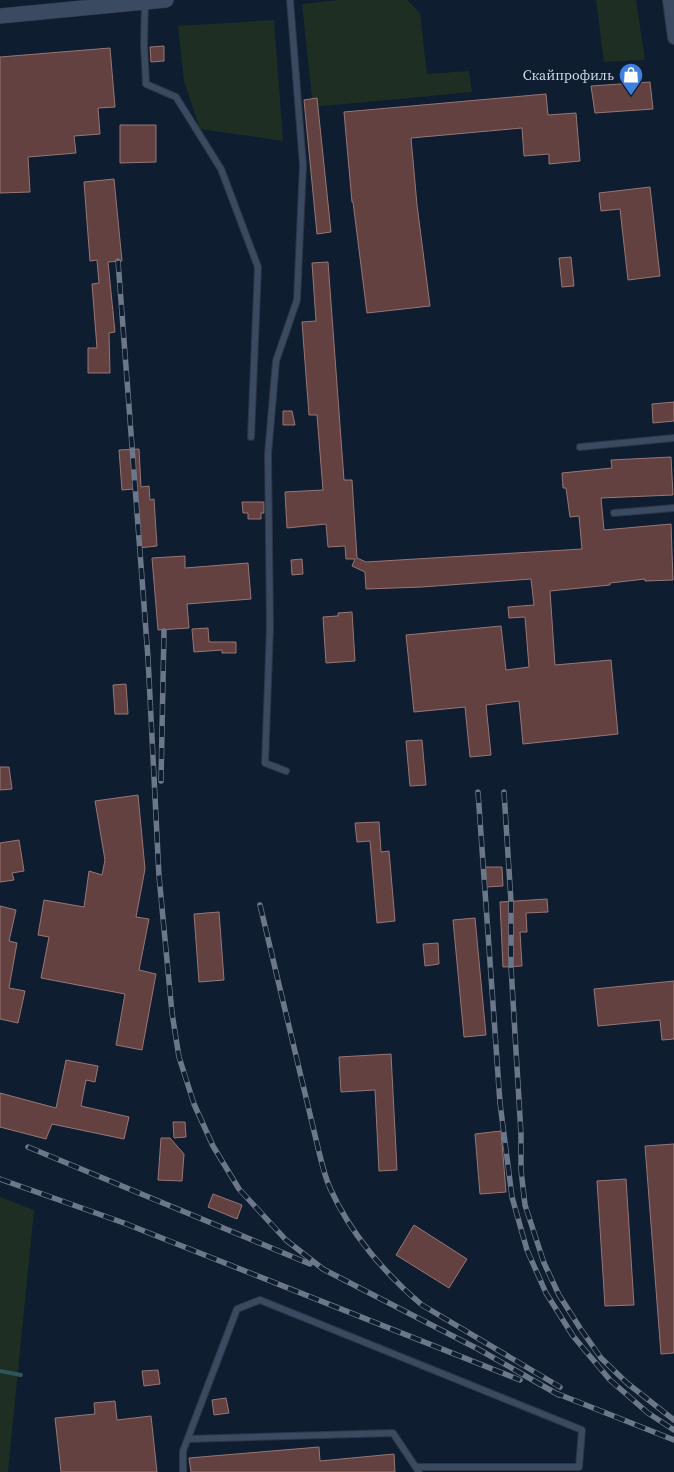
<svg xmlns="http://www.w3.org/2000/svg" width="674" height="1472" viewBox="0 0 674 1472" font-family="'Source Serif 4',serif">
	<rect width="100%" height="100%" fill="#0f1d30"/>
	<path fill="#1e2e23" d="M338,0H407L420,13L427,74L469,71L472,92L313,107L302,4Z
		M596,0H636L645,60L604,62Z
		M274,20L283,141L200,129L184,81L178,26Z
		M0,1197L34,1210L8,1472H0Z"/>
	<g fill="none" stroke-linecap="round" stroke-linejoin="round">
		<path stroke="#2d565c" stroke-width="4" d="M0,1371L21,1375"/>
	</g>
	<path fill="#624140" stroke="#987675" d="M164,46V61L151,62L150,47Z
		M110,48L115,107L98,108L100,134L74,136L76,153L28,157L30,192L0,193V57Z
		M650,82L653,109L595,113L591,86Z
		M546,94L548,115L576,113L580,161L549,164V154L524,156L522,128L411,138L417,205L430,306L367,313L353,202H352L344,112Z
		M317,98L331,232L317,234L304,100Z
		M120,125H156V162L120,163Z
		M114,179L122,261L108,262L115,332L109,333L110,373H88V348H97L92,284L99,283L97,260L90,261L84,182Z
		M650,187L660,276L628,280L620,209L601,211L599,193Z
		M571,257L574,286L562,287L559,258Z
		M328,262L344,480H352L357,558L366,562L582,549L579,516L570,517L566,488H563L562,473L612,468L611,460L671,457L673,495L601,498L604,530L671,524L673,580L645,581V579L610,583V585L550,591L555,665L611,660L618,734L523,744L519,701L486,705L491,755L470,757L465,707L414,712L406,635L501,626L506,670L529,667L525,617L509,618L508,607L534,605L531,579L422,587L366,589L365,572L352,566L355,559H346L345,546L328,547L326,524L287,528L285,492L323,490L317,415H309L302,322L316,321L312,263Z
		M674,402V421L653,423L652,404Z
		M283,411H292L295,425H283Z
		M139,449L141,487L149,486L150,500L154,499L157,546L138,548L134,489L122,490L119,450Z
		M242,502H264V513H261V519H248V513H243Z
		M185,556V568L248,563L251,599L187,604L189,628L158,630L152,558Z
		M302,559L303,574L292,575L291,560Z
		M352,612L355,661L326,663L323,617L338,616V613Z
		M208,628L209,642H236V653H222V650L194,652L192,629Z
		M126,684L128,714H115L113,685Z
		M422,740L426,785L410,786L406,741Z
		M0,767H9L12,789L0,790Z
		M138,795L145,869L136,917L149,919L139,970L156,974L142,1050L116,1045L125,994L41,978L49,937L38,935L44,900L84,907L89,871L102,875L105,860L95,801Z
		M379,822L381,852L389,851L395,921L377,923L370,841L357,842L355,823Z
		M19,840L24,871L12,873L14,880L0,882V843Z
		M485,867H502L503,886L486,887Z
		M547,899L548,912L526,913L527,932H520L522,966L503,967L500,902Z
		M0,906L16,910L9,941L17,943L9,988L25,991L18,1023L0,1019Z
		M219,912L224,980L199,982L194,914Z
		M475,918L486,1035L464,1037L453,920Z
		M438,943L439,964L425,966L423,944Z
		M674,981V1039L662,1040L660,1020L598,1026L594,989Z
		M391,1054L397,1170L379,1171L375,1090L341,1092L339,1057Z
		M66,1060L98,1066L95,1082L86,1080L81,1106L129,1117L124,1139L52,1124L46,1139L0,1127V1093L56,1108Z
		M173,1122H185L186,1137L174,1138Z
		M501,1131L506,1192L480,1194L475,1134Z
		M161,1138H170L184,1154L182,1181L158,1180Z
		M674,1144V1353L661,1354L645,1146Z
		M626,1179L634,1305L605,1306L597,1181Z
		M213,1194L242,1205L237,1219L208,1207Z
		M414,1225L467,1259L449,1288L396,1255Z
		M158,1370L160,1384L144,1386L142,1371Z
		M226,1398L229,1413L214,1415L212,1400Z
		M115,1401L117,1420L151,1416L157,1472H61L55,1418L95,1414L94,1403Z
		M319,1447L320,1461L394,1454L395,1472H191L189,1458Z"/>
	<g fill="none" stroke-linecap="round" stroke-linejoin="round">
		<defs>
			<path id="service" d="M145,3L144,44L146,84L176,97L221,169L258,267L251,437
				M580,447L674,438
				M614,513L674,508
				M286,771L265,763L270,627L268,454L276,361L297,300L303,165L290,0
				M188,1439L393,1433L419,1472
				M183,1472V1451L237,1309L260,1300L582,1430L579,1467H416"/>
			<path id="minor" d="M669,0L674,38"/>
			<path id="secondary" d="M0,16L166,0"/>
		</defs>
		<use href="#service" stroke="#2e3545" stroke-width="8"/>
		<use href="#minor" stroke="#2e3545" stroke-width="14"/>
		<use href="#secondary" stroke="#2e3545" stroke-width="16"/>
		<use href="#service" stroke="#3a4a60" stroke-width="6"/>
		<use href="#minor" stroke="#3a4a60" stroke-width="12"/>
		<use href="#secondary" stroke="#3a4a60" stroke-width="15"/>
		<defs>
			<path id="rail" d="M118,261L148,658L159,876L172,1013L179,1057L194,1104L213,1146L239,1189L286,1240L323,1269L478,1349L559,1395
				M161,781L164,631
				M478,792L500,1103L512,1197L527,1250L546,1293L573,1336L610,1380L648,1413L674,1430
				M504,792L511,901V967L521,1134V1170L525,1205L544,1263L559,1295L580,1328L601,1358L627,1383L674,1420
				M260,905L319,1152C322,1164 325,1177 330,1188C350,1233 385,1274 422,1305L560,1387
				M28,1147L310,1264
				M0,1179L124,1223L520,1380
				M553,1392L674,1440"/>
		</defs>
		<use href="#rail" stroke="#6c7889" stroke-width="5.5"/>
		<use href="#rail" stroke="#0f1d30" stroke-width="4" stroke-dasharray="11" stroke-linecap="butt"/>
	</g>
	<defs>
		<symbol id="shop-pin" viewBox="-11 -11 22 30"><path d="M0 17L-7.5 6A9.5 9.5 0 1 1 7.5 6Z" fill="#3f7fe0" stroke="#0f1d30"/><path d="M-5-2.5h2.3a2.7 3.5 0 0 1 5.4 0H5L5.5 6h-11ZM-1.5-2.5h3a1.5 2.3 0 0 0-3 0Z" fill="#fff"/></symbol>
	</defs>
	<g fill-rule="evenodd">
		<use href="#shop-pin" x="617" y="61" width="28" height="38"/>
	</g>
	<g text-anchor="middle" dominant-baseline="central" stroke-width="5" stroke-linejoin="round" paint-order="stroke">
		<g font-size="14" fill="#d0dae7" stroke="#0f1d30" text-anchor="end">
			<text x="614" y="75">Скайпрофиль</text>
		</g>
	</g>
</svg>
